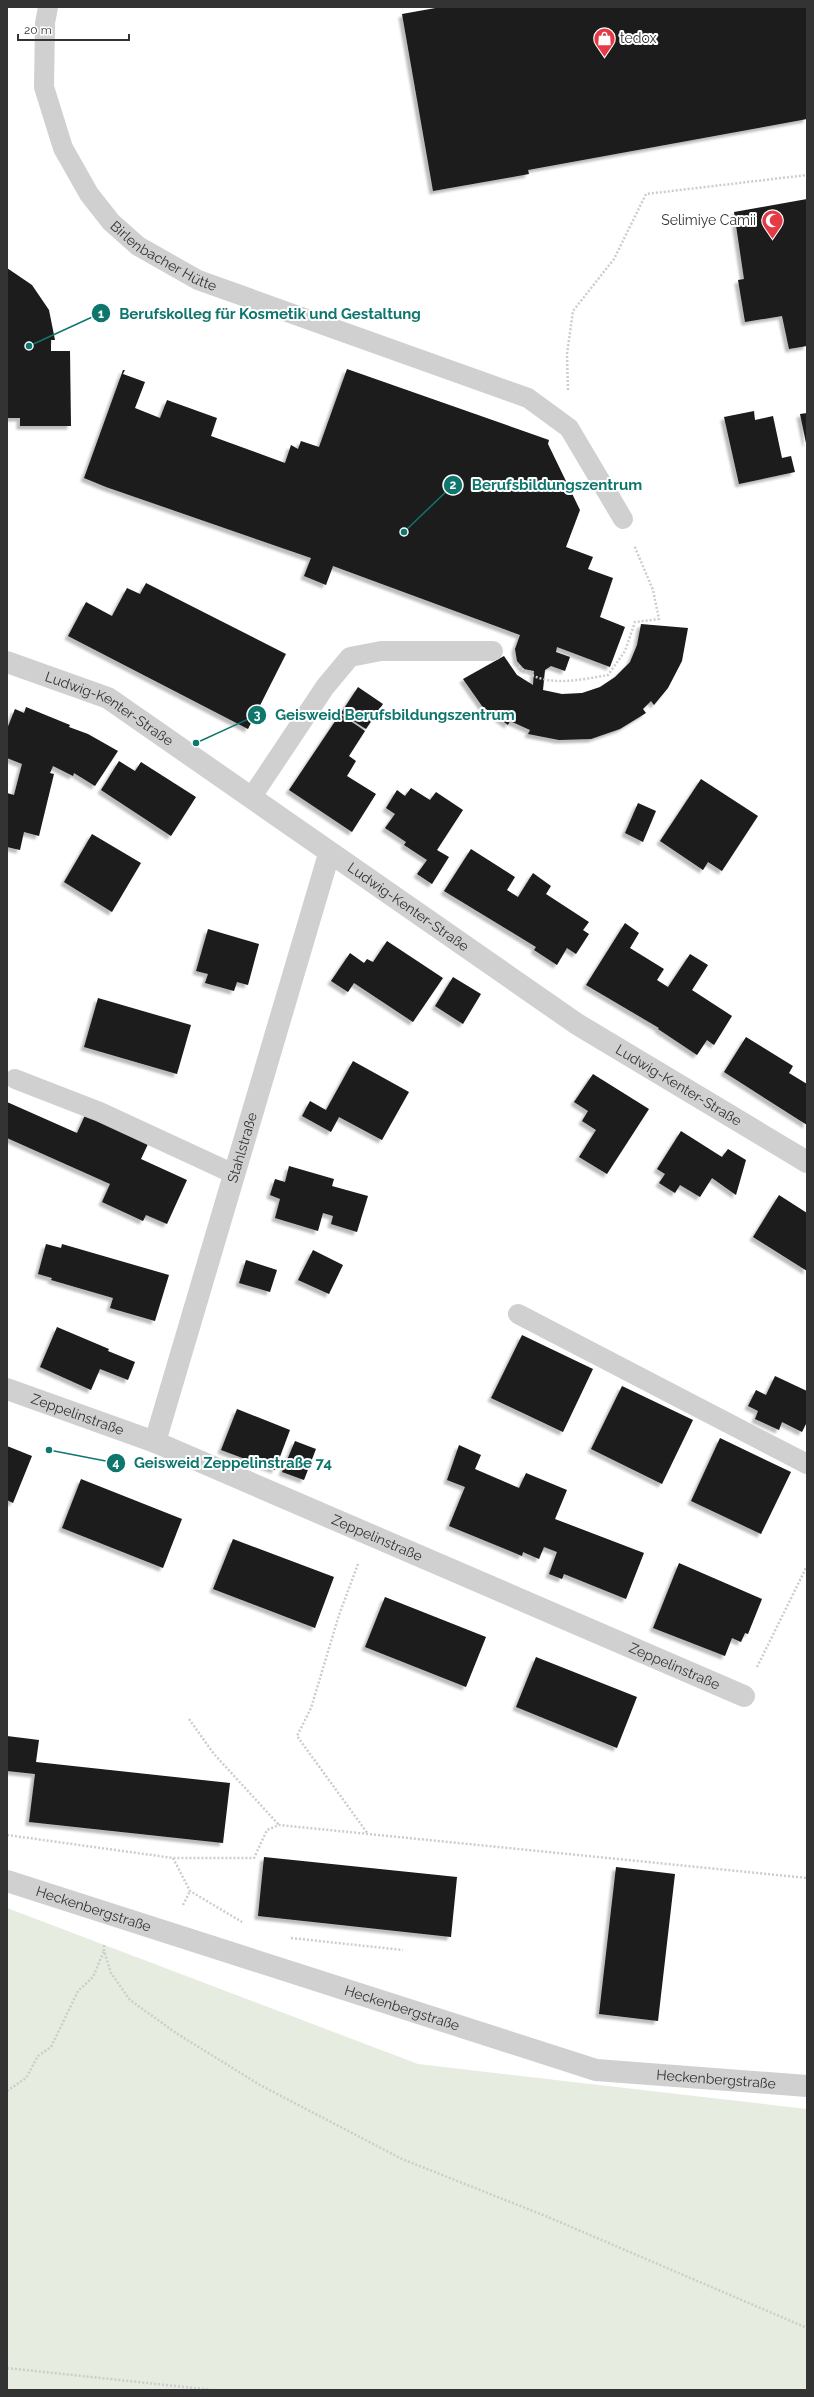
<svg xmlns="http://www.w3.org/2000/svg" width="814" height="2397" viewBox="0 0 814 2397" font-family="Raleway,sans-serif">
	<defs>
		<filter id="shadow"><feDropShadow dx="-3.5" dy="3.5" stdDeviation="1" flood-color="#0004"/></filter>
	</defs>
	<rect width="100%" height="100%" fill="#fff"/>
	<path fill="#e6ecdf" d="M7,1908L418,2064L807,2109V2390H7Z"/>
	<path fill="#1a1a1a" filter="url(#shadow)" d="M441,7H807V119L528,170L529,174L433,191L402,14Z
		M807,199V346L789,349L782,316L745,322L738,280L744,279L734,212Z
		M7,268L32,285L49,310L55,340H51V351H70L71,426H20V418H7Z
		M347,369L549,440L548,444L580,510L566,547L593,557L588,569L613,578L600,617L625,627L610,667L557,647L556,652L570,657L565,671L551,666L545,670L543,690L562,694L582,693L600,687L615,677L630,662L637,645L641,624L688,628L682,661L668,688L654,705L651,701L643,709L646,713L620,729L591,739L559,740L528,734L530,730L510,721L508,725L482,706L463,679L504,656L517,675L533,685L534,671L524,669L517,661L515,649L520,635L333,566L326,585L304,576L311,558L106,487L84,478L123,370H125L123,374L145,382L135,408L160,418L167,400L217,418L211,436L285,463L291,445L298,449L301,441L319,447Z
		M754,411L755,420L773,416L782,458L791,456L795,472L739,484L724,417Z
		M807,413V443H806L800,414Z
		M146,583L286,654L248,729L68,636L86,602L112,616L127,588L140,594Z
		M358,687L383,704L366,729L341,713Z
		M26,707L70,725L69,727L88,734L118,751L95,786L74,773L73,776L53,766L50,773L54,774L39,836L24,832L20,850L7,847V793L14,795L22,764L7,758V729L15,709L24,713Z
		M340,714L365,731L349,756L356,761L347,776L376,794L352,832L289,790Z
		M119,761L135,771L141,762L196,797L171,836L101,790Z
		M701,779L758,816L722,871L708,862L703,870L660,841Z
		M411,788L430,800L436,792L463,810L437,850L449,857L432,884L417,874L427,860L404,845L406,842L385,828L395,814L386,808L397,790L405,796Z
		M638,803L656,811L643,842L625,833Z
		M92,834L141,863L112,912L64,882Z
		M471,849L515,877L507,890L518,897L533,873L551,886L546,894L589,922L583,930L589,934L576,954L567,948L557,965L534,950L536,947L444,891Z
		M625,923L639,933L630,948L664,969L657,980L668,987L690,954L708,965L692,990L732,1016L714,1045L707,1040L697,1055L658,1029L659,1028L586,985Z
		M208,929L259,944L248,985L237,982L234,991L205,983L208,974L196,971Z
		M387,941L443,978L413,1022L354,983L348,992L331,981L350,953L364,963L367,959L373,962Z
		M453,977L481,994L463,1024L435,1006Z
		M98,998L191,1025L177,1074L84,1047Z
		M746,1037L793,1066L789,1073L807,1084V1125L724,1072Z
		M353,1061L409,1092L382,1140L339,1117L331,1132L302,1116L310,1101L326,1110Z
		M593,1074L649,1109L607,1174L579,1157L596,1130L582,1121L588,1111L574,1102Z
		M7,1102L77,1133L86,1113L148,1144L141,1159L187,1180L167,1224L146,1215L143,1221L102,1202L110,1184L7,1138Z
		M681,1131L722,1157L728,1149L746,1160L736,1195L712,1178L700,1197L680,1185L675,1193L659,1183L665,1174L657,1169Z
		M289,1166L334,1179L332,1186L368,1196L357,1232L331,1224L333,1216L323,1213L318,1231L275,1218L280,1199L270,1195L275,1179L285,1182Z
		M779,1195L807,1213V1271L753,1237Z
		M46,1244L61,1248L62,1244L169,1275L155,1321L110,1308L113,1298L51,1280L52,1278L38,1274Z
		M313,1250L343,1265L329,1294L298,1280Z
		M246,1260L277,1270L270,1292L239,1283Z
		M57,1327L109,1349L108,1351L135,1362L128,1380L100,1369L91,1390L40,1367Z
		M522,1335L593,1369L563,1432L491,1398Z
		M775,1376L807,1391V1422L802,1432L782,1422L779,1430L755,1419L758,1411L748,1406L756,1390L766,1395Z
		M622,1386L693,1420L662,1484L591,1449Z
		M237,1409L290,1430L275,1470L221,1450Z
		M720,1438L791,1472L761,1534L691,1501Z
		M295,1441L316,1449L304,1480L282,1472Z
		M459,1445L481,1455L475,1469L519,1488L526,1473L567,1490L555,1519L644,1553L626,1599L564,1574L562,1579L549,1574L557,1552L544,1547L539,1559L523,1552L522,1556L449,1526L465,1487L447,1480Z
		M7,1446L32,1456L13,1503L7,1500Z
		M81,1479L182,1519L163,1568L62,1528Z
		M233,1539L334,1577L315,1628L213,1589Z
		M679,1563L762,1599L748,1634L745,1633L741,1642L732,1638L725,1656L653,1628Z
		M385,1597L486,1637L466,1687L365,1647Z
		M536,1657L637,1697L617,1748L516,1707Z
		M7,1736L39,1740L36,1762L230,1783L223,1843L29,1822L35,1774L7,1771Z
		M264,1857L457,1877L451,1937L258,1916Z
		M616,1867L675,1874L658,2021L599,2014Z"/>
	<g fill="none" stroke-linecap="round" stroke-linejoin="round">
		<path stroke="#cdcdcd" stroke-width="2.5" stroke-dasharray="2 2" stroke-linecap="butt" d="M568,390L567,354L573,311L614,259L646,194L807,175
			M519,666C542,689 579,680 608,675L625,651L635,622L659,619L653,590L634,545
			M358,1564L339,1615L311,1708L297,1736L368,1834
			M757,1667L807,1566
			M189,1719L214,1754L279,1825
			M7,1835L173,1858H254L267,1830L279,1825L807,1878
			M173,1858L190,1891L242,1922
			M183,1905L190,1891
			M291,1938L403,1950
			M104,1945V1951L111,1973L130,2000L176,2033L260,2085L402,2159L548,2217L807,2328
			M7,2091L26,2078L38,2056L51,2047L78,1991L93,1977L104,1951
			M7,2368L213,2390"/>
		<g stroke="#d0d0d0" stroke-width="20">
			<path id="s1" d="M48,7L45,23L44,87L63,148L89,194L111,222L138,246L198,280L528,398L569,428L623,519"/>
			<path d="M251,798L325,687L350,657L381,651H493"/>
			<path d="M15,1079L100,1112L234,1174"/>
			<path d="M518,1314L807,1464"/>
		</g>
		<g stroke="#d0d0d0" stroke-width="22">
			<path id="s2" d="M7,662L108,698L577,1024L807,1162"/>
			<path id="s3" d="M7,1389L155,1442L744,1696"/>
			<path id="s4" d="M155,1442L329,854"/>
			<path id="s5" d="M7,1881L596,2070L807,2086"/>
		</g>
	</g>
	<defs>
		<symbol id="shop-pin" viewBox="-11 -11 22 30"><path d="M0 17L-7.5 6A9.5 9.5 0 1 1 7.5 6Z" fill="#e63946" stroke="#fff"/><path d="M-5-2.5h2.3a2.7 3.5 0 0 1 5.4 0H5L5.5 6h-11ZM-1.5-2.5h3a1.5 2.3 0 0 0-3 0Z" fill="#fff"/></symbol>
		<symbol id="mosque-pin" viewBox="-11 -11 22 30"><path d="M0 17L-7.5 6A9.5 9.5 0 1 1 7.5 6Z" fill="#e63946" stroke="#fff"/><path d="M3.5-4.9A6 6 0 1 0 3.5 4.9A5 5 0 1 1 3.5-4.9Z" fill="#fff"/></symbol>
	</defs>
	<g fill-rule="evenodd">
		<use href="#shop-pin" x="592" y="26" width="25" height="34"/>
		<use href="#mosque-pin" x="760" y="208" width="25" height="34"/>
	</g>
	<g text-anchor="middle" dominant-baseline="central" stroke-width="4" stroke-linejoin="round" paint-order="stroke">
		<g font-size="14" fill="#333" stroke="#fff" text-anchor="start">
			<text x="620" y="38">tedox</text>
			<text x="756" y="220" text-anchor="end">Selimiye Camii</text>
		</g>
		<g font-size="14" fill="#333" stroke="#fff">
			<text stroke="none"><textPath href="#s1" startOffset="296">Birlenbacher Hütte</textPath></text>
			<text stroke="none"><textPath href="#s2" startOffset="113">Ludwig-Kenter-Straße</textPath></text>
			<text stroke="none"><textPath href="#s2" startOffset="473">Ludwig-Kenter-Straße</textPath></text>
			<text stroke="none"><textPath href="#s2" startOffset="797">Ludwig-Kenter-Straße</textPath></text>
			<text stroke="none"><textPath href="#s4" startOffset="307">Stahlstraße</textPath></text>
			<text stroke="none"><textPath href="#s3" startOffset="75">Zeppelinstraße</textPath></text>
			<text stroke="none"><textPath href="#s3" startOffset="399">Zeppelinstraße</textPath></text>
			<text stroke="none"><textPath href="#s3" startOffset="723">Zeppelinstraße</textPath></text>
			<text stroke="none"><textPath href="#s5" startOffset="91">Heckenbergstraße</textPath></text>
			<text stroke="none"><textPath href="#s5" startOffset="415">Heckenbergstraße</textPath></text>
			<text stroke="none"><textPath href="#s5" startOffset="739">Heckenbergstraße</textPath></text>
		</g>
	</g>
	<path fill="none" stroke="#0f766e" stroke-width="1.5" d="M29 346L101 313M404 532L453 485M196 743L257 715M49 1450L116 1463"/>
	<g fill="#0f766e" stroke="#fff" stroke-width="1.5">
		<circle cx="29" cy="346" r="4"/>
		<circle cx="404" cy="532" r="4"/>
		<circle cx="196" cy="743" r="4"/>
		<circle cx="49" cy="1450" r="4"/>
		<circle cx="101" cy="313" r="10"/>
		<circle cx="453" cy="485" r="10"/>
		<circle cx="257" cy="715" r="10"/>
		<circle cx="116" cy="1463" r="10"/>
	</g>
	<g font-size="12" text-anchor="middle" font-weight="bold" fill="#fff">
		<text x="101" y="318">1</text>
		<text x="453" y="489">2</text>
		<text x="257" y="719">3</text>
		<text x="116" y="1467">4</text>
	</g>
	<g font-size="15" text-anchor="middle" font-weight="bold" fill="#0f766e" stroke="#fff" stroke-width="4" stroke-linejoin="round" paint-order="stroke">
		<text x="270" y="319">Berufskolleg für Kosmetik und Gestaltung</text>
		<text x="557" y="490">Berufsbildungszentrum</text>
		<text x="395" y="720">Geisweid Berufsbildungszentrum</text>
		<text x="233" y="1468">Geisweid Zeppelinstraße 74</text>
	</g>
	<rect width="814" height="2397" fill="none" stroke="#333333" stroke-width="16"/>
	<path d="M18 34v6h111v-6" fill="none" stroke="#333333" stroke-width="2"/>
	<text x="24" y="34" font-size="12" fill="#333333" stroke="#ffffff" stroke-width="3" paint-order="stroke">20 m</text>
</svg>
